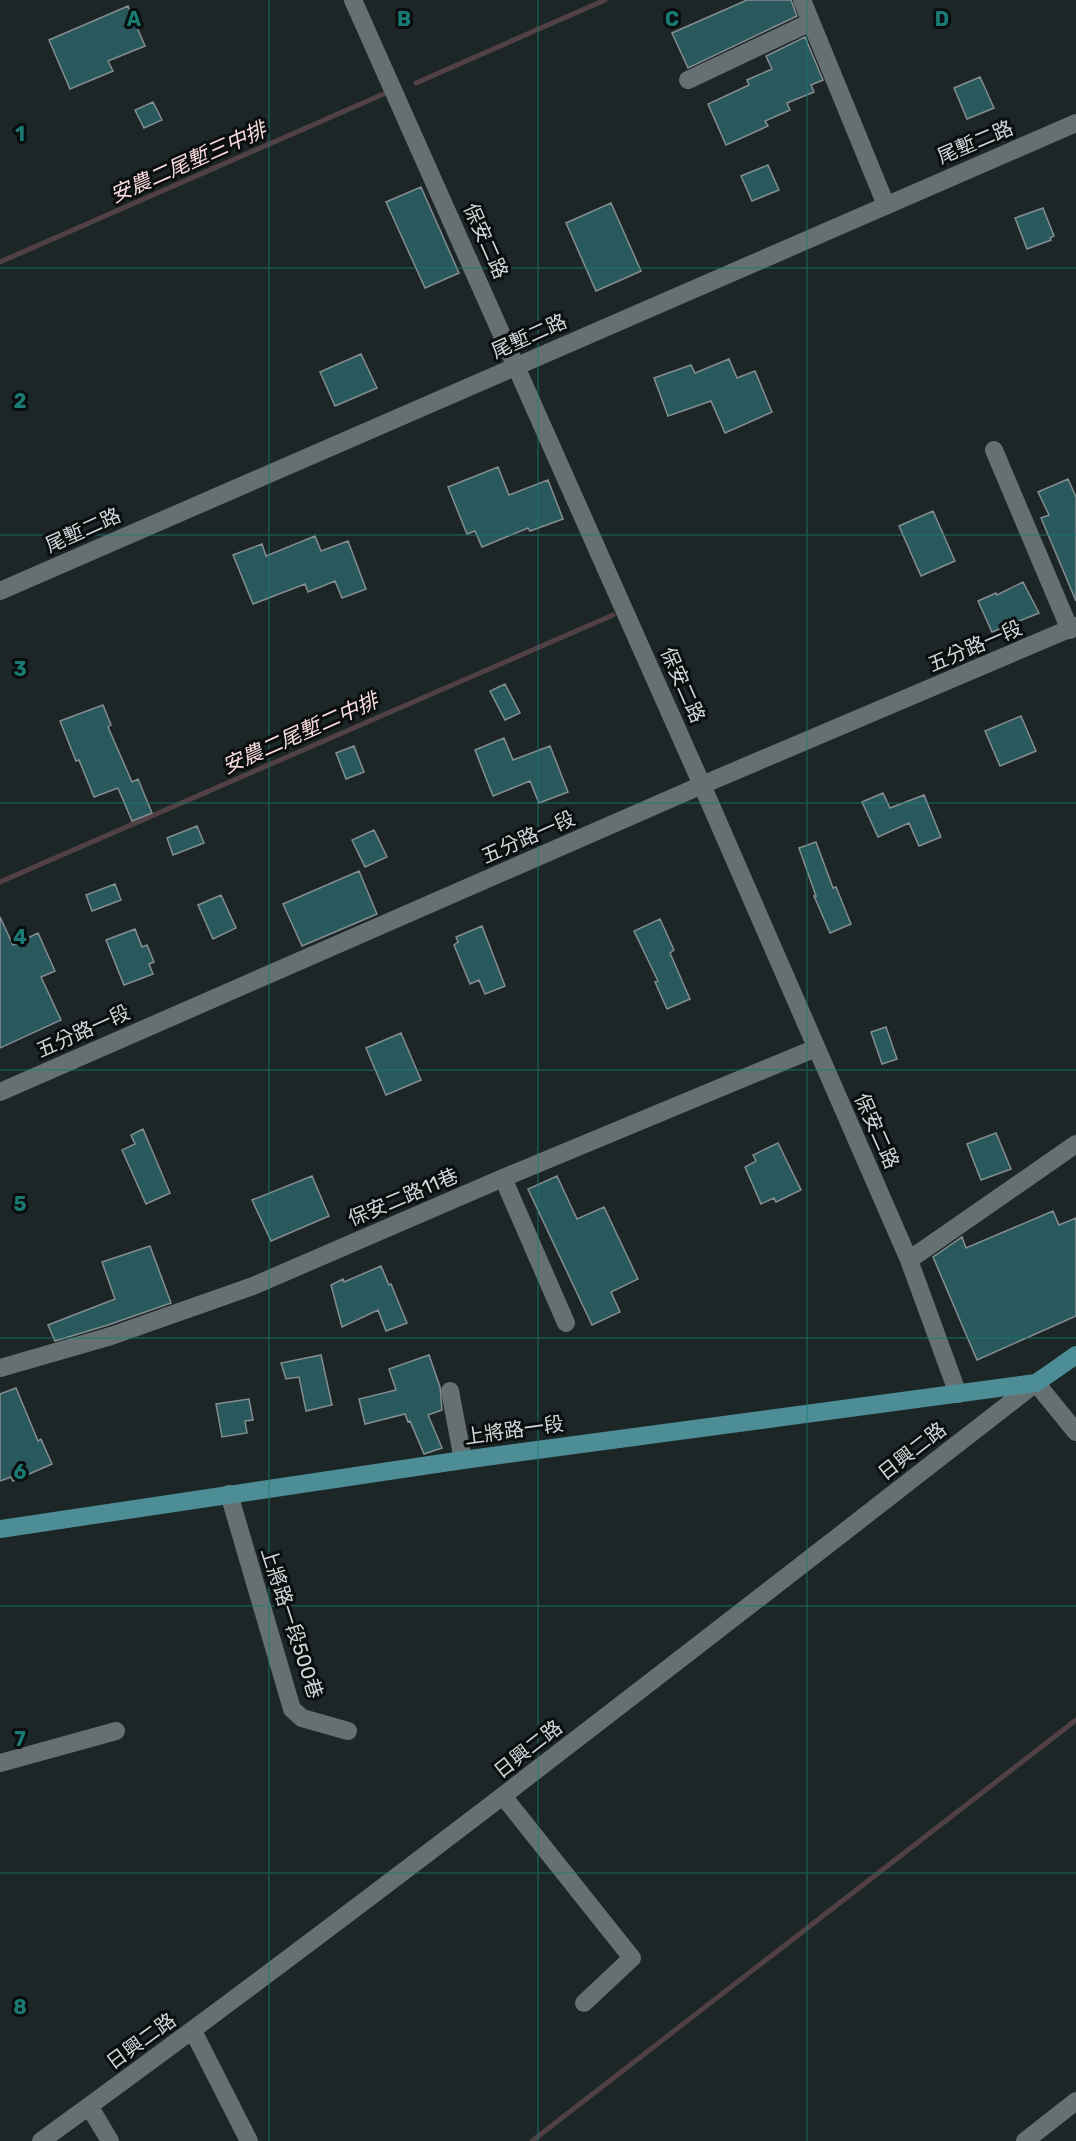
<svg xmlns="http://www.w3.org/2000/svg" width="1076" height="2141" viewBox="0 0 1076 2141" font-family="Rubik,'Noto Sans TC',sans-serif">
	<rect width="100%" height="100%" fill="#1d2627"/>
	<g fill="none" stroke-linecap="round" stroke-linejoin="round">
		<path stroke="#514144" stroke-width="5" d="M416,83L605,0
			M0,262L388,92
			M0,882L613,615
			M532,2141L1076,1720"/>
	</g>
	<path fill="#29585d" stroke="#848e90" stroke-width="1.5" d="M747,0H791L797,16L688,68L672,33Z
		M128,6L145,46L108,61L113,71L70,89L49,40Z
		M805,37L823,80L811,85L814,92L787,103L790,110L765,121L768,126L726,145L708,104L749,85L747,80L772,69L766,56Z
		M980,77L994,108L967,119L954,88Z
		M153,102L162,120L144,128L135,110Z
		M768,165L779,190L752,201L741,176Z
		M421,187L459,273L425,288L386,202Z
		M611,203L641,271L596,291L566,223Z
		M1043,208L1054,236L1050,238L1051,240L1027,249L1015,218Z
		M361,354L377,388L335,406L320,372Z
		M729,359L737,378L755,371L772,412L725,433L711,401L668,416L654,378L691,365L695,373Z
		M498,467L509,495L548,480L563,519L530,531L528,528L482,547L475,531L467,534L448,487Z
		M1068,479L1076,497V601L1041,518L1049,515L1038,492Z
		M933,511L955,561L921,576L899,526Z
		M315,536L321,551L348,541L366,589L342,598L335,581L308,592L305,584L253,604L233,555L262,544L266,556Z
		M1023,582L1039,613L992,632L978,601L996,593L997,595Z
		M505,684L520,713L505,720L490,691Z
		M103,705L111,725L108,727L132,782L138,779L152,813L132,821L118,788L94,797L79,760L76,761L60,721Z
		M1021,716L1036,751L1000,766L985,731Z
		M504,738L513,760L550,746L568,792L539,803L530,781L493,796L475,750Z
		M354,746L364,772L346,779L336,753Z
		M883,793L890,808L924,795L941,837L919,846L909,823L878,837L862,802Z
		M197,826L204,843L173,855L167,838Z
		M374,830L387,857L365,867L352,840Z
		M816,842L833,888L836,887L851,924L830,933L814,896H816L799,848Z
		M359,871L377,914L302,946L283,904Z
		M115,884L121,900L92,911L86,895Z
		M221,895L236,928L213,939L198,905Z
		M0,917L13,945L38,933L55,971L41,977L61,1020L0,1048Z
		M660,919L674,950L670,953L690,999L667,1009L655,982L658,981L634,931Z
		M482,926L505,986L485,994L479,980L470,984L454,945L458,942L456,937Z
		M135,929L142,947L147,945L154,962L149,964L153,974L124,985L106,940Z
		M886,1027L897,1059L882,1064L871,1032Z
		M401,1033L421,1080L386,1095L366,1048Z
		M143,1129L170,1193L146,1204L122,1150L135,1144L131,1135Z
		M996,1133L1011,1169L981,1180L967,1144Z
		M778,1143L801,1190L776,1202L774,1198L761,1204L745,1167L756,1161L753,1155Z
		M312,1176L329,1216L271,1241L252,1200Z
		M557,1176L577,1219L604,1207L638,1279L611,1292L620,1312L592,1325L528,1189Z
		M1053,1211L1059,1225L1076,1218V1316L977,1360L933,1257L962,1237L966,1248Z
		M150,1246L171,1303L108,1325L55,1341L48,1325L115,1299L102,1262Z
		M381,1266L389,1285L391,1284L407,1323L386,1331L378,1310L342,1327L331,1285L343,1279L344,1282Z
		M321,1355L332,1405L306,1411L299,1377L286,1379L281,1363Z
		M429,1355L440,1387L442,1410L428,1415L442,1448L424,1454L410,1421L408,1422L405,1414L365,1424L359,1399L396,1390L389,1369Z
		M16,1388L38,1441L41,1439L52,1464L13,1481L11,1477L0,1481V1394Z
		M249,1399L253,1420L245,1421L247,1433L222,1437L216,1404Z"/>
	<g fill="none" stroke-linecap="round" stroke-linejoin="round">
		<path stroke="#667072" stroke-width="18" d="M353,0L702,785L909,1260L958,1394
			M802,0L886,205
			M688,80L811,22
			M994,450L1070,630
			M0,591L1076,123
			M0,1092L702,785L1076,626
			M503,1178L566,1323
			M909,1260L1076,1144
			M0,1368L111,1336L253,1286L503,1178L816,1048
			M450,1391L463,1460
			M229,1494L292,1709L302,1718L348,1731
			M0,1763L116,1731
			M503,1796L632,1958L584,2003
			M193,2031L249,2141
			M89,2106L110,2141
			M41,2141C379,1896 706,1639 1036,1383L1076,1432
			M1025,2141L1076,2101"/>
		<path stroke="#4d8d95" stroke-width="18" d="M0,1529L463,1460L1036,1383L1076,1355"/>
	</g>
	<path fill="none" stroke="#197b73" stroke-width="1.5" stroke-opacity="0.55" d="M269,0V2141M538,0V2141M807,0V2141M0,268H1076M0,535H1076M0,803H1076M0,1070H1076M0,1338H1076M0,1606H1076M0,1873H1076"/>
	<g text-anchor="middle" dominant-baseline="central" stroke-width="6" stroke-linejoin="round" paint-order="stroke">
		<g font-size="20" fill="#d0d6d7" stroke="#0a0e0f">
			<text transform="translate(975 142) rotate(-23)">尾塹二路</text>
			<text transform="translate(486 241) rotate(66)">保安二路</text>
			<text transform="translate(529 336) rotate(-24)">尾塹二路</text>
			<text transform="translate(83 530) rotate(-24)">尾塹二路</text>
			<text transform="translate(975 646) rotate(-23)">五分路一段</text>
			<text transform="translate(683 685) rotate(66)">保安二路</text>
			<text transform="translate(528 837) rotate(-24)">五分路一段</text>
			<text transform="translate(83 1031) rotate(-24)">五分路一段</text>
			<text transform="translate(877 1131) rotate(66)">保安二路</text>
			<text transform="translate(403 1197) rotate(-23)">保安二路11巷</text>
			<text transform="translate(514 1430) rotate(-8)">上將路一段</text>
			<text transform="translate(912 1451) rotate(-38)">日興二路</text>
			<text transform="translate(292 1623) rotate(72)">上將路一段500巷</text>
			<text transform="translate(528 1749) rotate(-38)">日興二路</text>
			<text transform="translate(141 2041) rotate(-36)">日興二路</text>
		</g>
		<g font-size="21" font-style="italic" fill="#f7dadc" stroke="#0a0e0f">
			<text transform="translate(188 162) rotate(-24)">安農二尾塹三中排</text>
			<text transform="translate(300 733) rotate(-24)">安農二尾塹二中排</text>
		</g>
	</g>
	<g font-size="20" text-anchor="middle" font-weight="bold" fill="#197b73" stroke="#0a0e0f" stroke-width="6" stroke-linejoin="round" paint-order="stroke">
		<text x="134" y="26">A</text>
		<text x="404" y="26">B</text>
		<text x="672" y="26">C</text>
		<text x="942" y="26">D</text>
		<text x="20" y="141">1</text>
		<text x="20" y="408">2</text>
		<text x="20" y="676">3</text>
		<text x="20" y="944">4</text>
		<text x="20" y="1211">5</text>
		<text x="20" y="1479">6</text>
		<text x="20" y="1746">7</text>
		<text x="20" y="2014">8</text>
	</g>
</svg>
